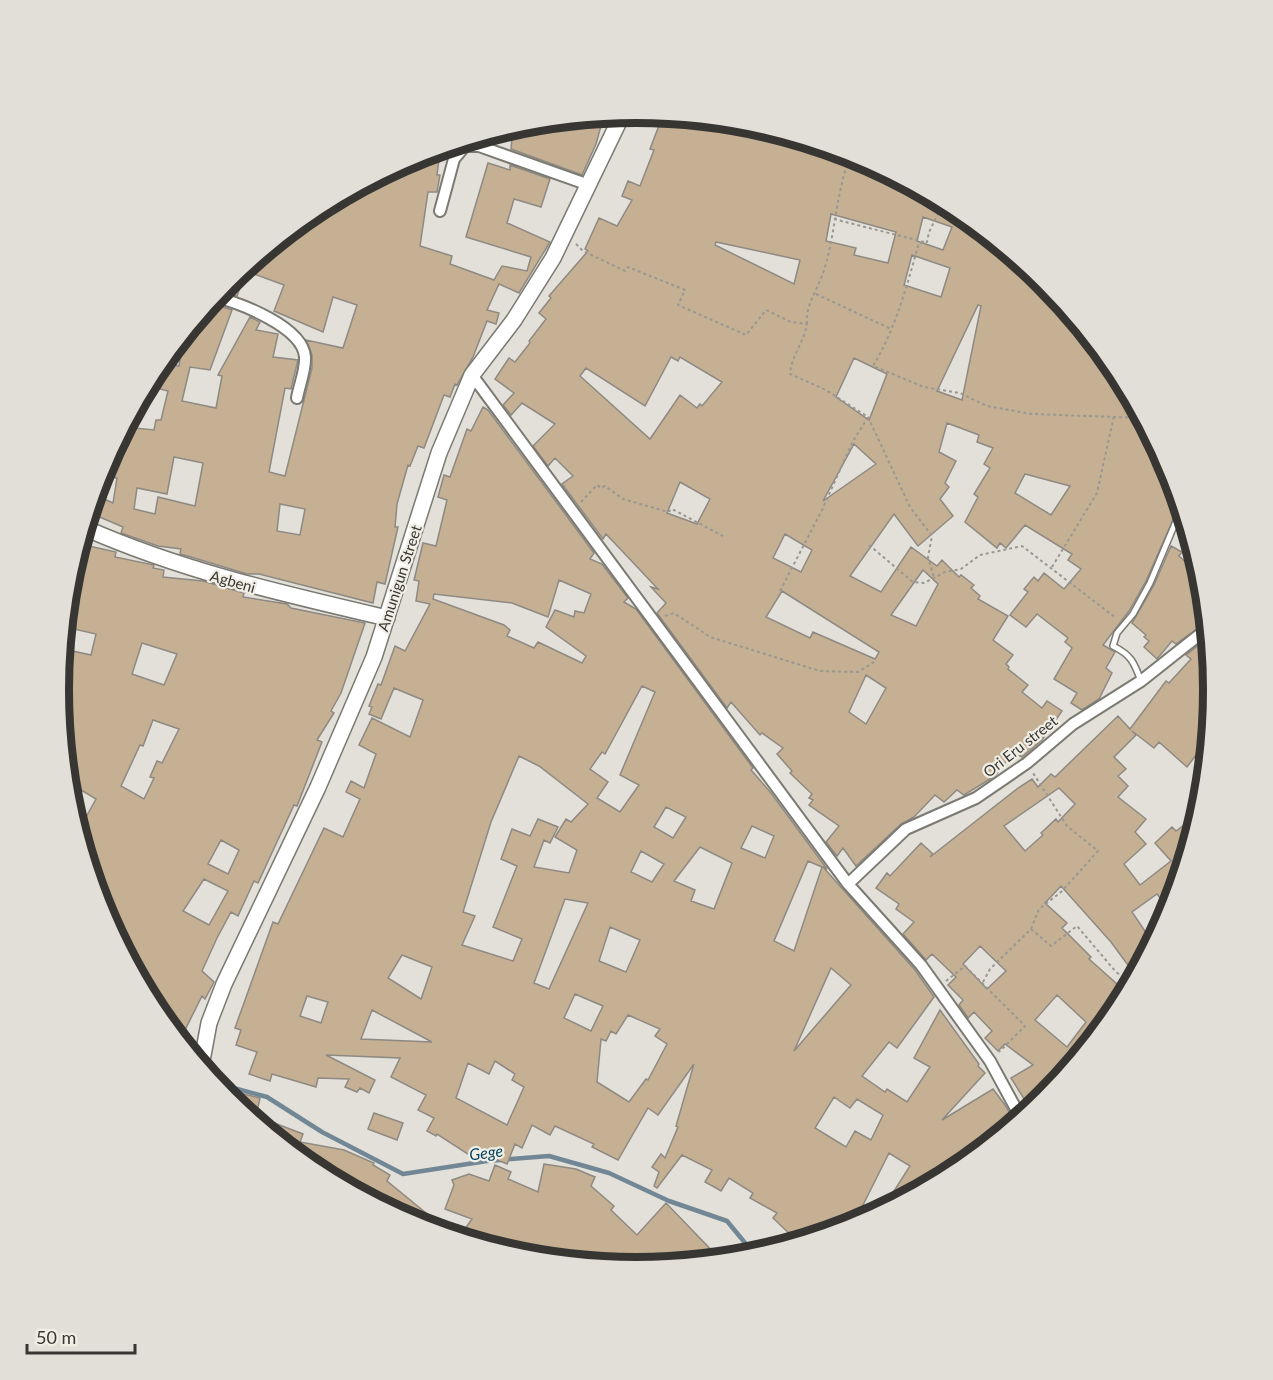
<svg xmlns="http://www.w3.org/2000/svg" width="1273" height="1380" viewBox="0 0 1273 1380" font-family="Lato,sans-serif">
	<rect width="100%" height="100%" fill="#e2e0d8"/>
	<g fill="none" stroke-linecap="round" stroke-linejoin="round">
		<path stroke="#728795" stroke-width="4.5" d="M215,1083L267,1097L322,1132L403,1174L487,1161L549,1156L609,1173L669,1201L727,1221L755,1255"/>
	</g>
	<path fill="#c6b094" stroke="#8e8982" stroke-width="1.5" fill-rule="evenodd" d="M604,115L596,144L582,175L511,149L512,138L485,137V135L511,127H534V122Z
		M663,115L740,122V125L781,138L782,133L858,156L958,210L1045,282L1064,304L1062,316L1075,318L1117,369L1171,469L1181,502L1146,581L1129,611L1103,645L1115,652L1106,668L1112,673L1099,699L1082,710L1071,703L1077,693L1054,679L1072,648L1065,642L1068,638L1037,614L1026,627L1010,615L1028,592L1024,589L1034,577L1038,581L1044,573L1064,589L1081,569L1068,560L1072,554L1025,525L1006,548L1000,543L997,548L965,522L978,497L974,494L990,468L984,464L993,448L977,442L979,435L947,423L939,452L956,461L945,483L949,487L940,499L953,516L918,546L894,514L850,576L881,592L911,547L937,566L942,560L959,577L961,575L974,585L971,588L980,596L978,599L1008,616L993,640L1013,655L1006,664L1009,667L1008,669L1028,685L1022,692L1042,708L1047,701L1062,711L1042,740L1022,757L1013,752L995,776L964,795L957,790L944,802L935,795L914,817L901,824L856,866L843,848L837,856L826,842L839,826L809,805L813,800L809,798L812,794L790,773L792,771L777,754L783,748L762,733L760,735L731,702L727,708L657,613L666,603L651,587L658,589L606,534L603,539L562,484L573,476L555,458L548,466L533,446L555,424L522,403L511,415L503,405L514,393L495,379L509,358L515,362L530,343L529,341L546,319L539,313L551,298L549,296L588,251L585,249L599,218L617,226L632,200L622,196L628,181L640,186L654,150L650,149ZM831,214L896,232L888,263L854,255L856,248L826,241ZM923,217L952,227L943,250L917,241ZM716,242L800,260L794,284L715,245ZM912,255L950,268L941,297L904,285ZM978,305L981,306L962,400L937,391ZM671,357L678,361L680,357L722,382L702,406L700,404L697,408L680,395L650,439L580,376L586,368L645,406ZM854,358L887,374L869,420L836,397ZM854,444L876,464L823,501ZM1025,474L1070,486L1051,515L1015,493ZM680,482L710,499L697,524L667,513ZM785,534L812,550L801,572L773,558ZM923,570L938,584L916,626L891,615ZM782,591L879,652L875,659L813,632L810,638L766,617ZM866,675L886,688L866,724L849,712Z
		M420,157L439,160L437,175H440L437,192H428L420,246L452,256L450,264L494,280L502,266L527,271L531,257L466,237L488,163L510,170V165L550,179L541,207L514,199L507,223L550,242L519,293L499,284L487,310L499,313L496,324L487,321L473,357L457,385L455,384L450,397L444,395L424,448L418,446L410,466L408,465L397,504L395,527H398L385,584L377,582L373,603L259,574H247L191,557L180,554L181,549L158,546L121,533L123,527L95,515L102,498L113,503L117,478L103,476L106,463L125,427L154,430L156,420H161L168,391L149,386L156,369L162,362L179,366L183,335L210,303L232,310L210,370L190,367L182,401L216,408L222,376L218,375L250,317L260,322L256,330L278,334L273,357L298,360L291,389L285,388L269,472L285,476L312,368V355L306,340L343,348L357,305L333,297L323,332L274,311L284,285L246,271L237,296L220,291L228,281L316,209L401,164L419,167ZM174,457L203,463L195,506L158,497L155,514L134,509L137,488L167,494ZM280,504L305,509L300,535L277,531Z
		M483,407L488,410L594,553L590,559L602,564L628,598L624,602L636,609L753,768L751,770L771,793L827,869L823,867L915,970L934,997L897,1048L889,1042L862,1076L885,1092L887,1089L907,1102L930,1067L914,1058L940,1010L979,1064L978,1066L985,1073L942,1120L993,1089L1005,1105L1016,1123L957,1171L948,1176L939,1169L929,1186L905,1198L894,1191L910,1166L889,1153L853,1225L798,1242L773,1218L777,1213L750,1198L753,1193L729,1178L721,1191L716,1188L705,1182L712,1170L682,1155L657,1188L654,1186L659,1172L652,1167L661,1154L665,1158L678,1127L676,1126L694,1064L658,1115L648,1108L618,1160L592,1147L594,1144L555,1126L550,1135L532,1125L522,1148L515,1144L507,1164L478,1152L474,1158L437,1134L436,1136L427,1131L434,1118L418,1110L426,1095L391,1077L400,1058L326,1055L375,1080L369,1093L360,1088L357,1092L345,1087L349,1079L318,1078L316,1087L272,1074L270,1081L249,1074L257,1052L236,1045L241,1030L235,1028L273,922L278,924L324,828L343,837L360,799L346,792L351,781L364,788L376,754L359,745L372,718L410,737L423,700L394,688L381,719L369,714L372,707L369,706L378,684L381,685L395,646L405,651L430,604L416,601L419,581L414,580L423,543L436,546L447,500L438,497L444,475L450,477L467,429L471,431ZM559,580L591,594L584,613L575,611L574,617L555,610L546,627L586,656L582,663L538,642L534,648L507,636L510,630L504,625L433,599L434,594L512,603L548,617ZM642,686L655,692L620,775L639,785L620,812L597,798L608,782L590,769L602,752L605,754ZM519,756L539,766L588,804L571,822L566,819L555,837L577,850L569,873L534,867L544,840L550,843L558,827L538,819L530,836L512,829L501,859L517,866L493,927L522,939L513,961L462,945L475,916L463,912L491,822ZM666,807L686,817L673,838L654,827ZM752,826L774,836L765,858L741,848ZM700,847L732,863L714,909L691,901L695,890L674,881ZM641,851L664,864L652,882L631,872ZM808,861L822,867L794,951L774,941ZM565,899L588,903L549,989L534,983ZM610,927L640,940L626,972L599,961ZM402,955L432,967L421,999L388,978ZM831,968L851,985L794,1051ZM575,994L603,1006L591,1031L564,1018ZM307,996L328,1002L321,1023L300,1016ZM372,1010L432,1042L361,1039ZM628,1015L660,1029L655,1036L667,1044L648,1080L646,1079L629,1102L597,1082L601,1039L606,1041L611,1031L616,1034ZM495,1061L515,1074L512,1080L524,1087L507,1125L456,1098L468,1063L489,1074ZM834,1097L850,1108L857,1099L883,1115L871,1140L855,1131L846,1147L815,1128Z
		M80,544L116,552L115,557L154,565L153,568L164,570L163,577L203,581L244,593L243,597L287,604L291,608L365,623L341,693L331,711L334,713L317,740L322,742L297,806L294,805L258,883L254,881L238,916L231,912L217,938L202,971L214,982L205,999L202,996L184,1032L166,1024L156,1011L102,911L96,891L102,879L92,875L72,811L86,817L96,799L68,782L61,715L65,697L59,695L58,690L63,649L91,655L96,634L65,627L70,577ZM142,643L177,654L164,685L132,674ZM153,720L179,729L162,763L157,761L150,777L154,778L144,799L121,786L140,745L143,746ZM221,840L239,850L228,874L208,864ZM204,879L228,891L209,925L183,911Z
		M1171,546L1182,552L1179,556L1203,578L1208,621L1176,644L1172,641L1157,659L1144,647L1149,641L1144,637L1146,635L1132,623L1154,585Z
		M1209,637L1215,690L1211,725L1203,735L1208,739L1187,767L1159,742L1154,748L1132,731L1136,735L1114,757L1126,769L1118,776L1128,786L1118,797L1146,819L1135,832L1146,844L1124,864L1140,885L1171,861L1155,843L1172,827L1176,831L1201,812L1170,911L1157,894L1132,912L1153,943L1136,976L1111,942L1061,886L1045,903L1067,923L1062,928L1091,957L1089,959L1127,993L1117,1011L1045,1099L1031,1110L1011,1078L1033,1065L1005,1044L998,1051L985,1038L992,1031L974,1012L968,1018L959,1005L963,1000L948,985L956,977L932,954L926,960L903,934L914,922L896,909L899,904L876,888L887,873L890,876L921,843L933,854L930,857L1018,788L1032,779L1038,787L1051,774L1055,777L1118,716L1130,729L1166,681L1169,683L1191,659L1186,655ZM1059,788L1075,804L1058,822L1056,819L1041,833L1043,835L1025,851L1004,826ZM980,946L1006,971L987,989L963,964ZM1057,995L1086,1022L1067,1047L1035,1020Z
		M1206,774L1205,789L1204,800L1192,787Z
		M219,1088L260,1098L256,1116L303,1134L300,1142L344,1150L374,1163L373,1165L390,1175L387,1181L431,1217L423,1226L415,1224L344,1186L346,1180L326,1176L315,1170L228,1098Z
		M374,1113L403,1123L397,1140L368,1129Z
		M544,1164L576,1169L595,1177L591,1186L614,1206L611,1210L637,1235L666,1203L721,1260L636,1268L523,1257L459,1237L472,1219L445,1209L454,1185L452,1180L469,1174L489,1181L495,1165L511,1172L508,1179L538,1192Z"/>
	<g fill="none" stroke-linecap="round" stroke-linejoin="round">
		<defs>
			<path id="lane" d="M438,149L454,159
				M1141,681C1134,662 1131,655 1113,646L1117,633L1133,614L1150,583L1182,507"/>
			<path id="street" d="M440,211L454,159L465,146H479L589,185
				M215,297C240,303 303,327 305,357C306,369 299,386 297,398
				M472,375L848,884L921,965L990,1061L1021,1118
				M848,884L906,829L976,798L1027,763L1073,724L1141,681L1208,628"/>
			<path id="secondary" d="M85,528C182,571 284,594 387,618
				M201,1066L209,1023L224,984L318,787L374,657L439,453L472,375L514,320L553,258L623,113"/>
		</defs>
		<use href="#lane" stroke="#7b7a72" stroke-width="8"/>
		<use href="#street" stroke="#7b7a72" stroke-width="14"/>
		<use href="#secondary" stroke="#7b7a72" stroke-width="18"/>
		<path stroke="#999791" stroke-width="2" stroke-dasharray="3 3" stroke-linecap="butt" d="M944,202L929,232L927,242L919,243C907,285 896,328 873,366L924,387L960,393L987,406L1032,414L1143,418
			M834,219L924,242
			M576,244L583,251L625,271L628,267L685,290L678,305L746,335L766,310L791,322L807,324C804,342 791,357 790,374L826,390L868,417L910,507L932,536L928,557L934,578
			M816,294L891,329
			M807,324C805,307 816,292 822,276C836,237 835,193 851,154
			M581,502L597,485L601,488L605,486L623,499L668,512L672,509L723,536
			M869,545L913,582L924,583L945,572L961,569L980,555L1022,546L1116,618
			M1052,567L1097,493L1114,416
			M780,591L822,510L852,443L868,417
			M665,616L674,613L710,637L820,671L858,672L874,662
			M1031,929L1051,946L1077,926L1116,972L1132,983
			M946,981L965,966L1025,1026L999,1052
			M983,982L990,969L1031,929L1039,909L1061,892L1098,851L1067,826L1033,773"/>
		<use href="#lane" stroke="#fff" stroke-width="5"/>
		<use href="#street" stroke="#fff" stroke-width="10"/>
		<use href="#secondary" stroke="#fff" stroke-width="15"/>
	</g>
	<g text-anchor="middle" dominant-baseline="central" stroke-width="4.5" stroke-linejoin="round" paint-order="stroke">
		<g font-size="15" fill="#373633" stroke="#f0eee5">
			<text transform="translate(399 578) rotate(-72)">Amunigun Street</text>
			<text transform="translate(233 581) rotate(16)">Agbeni</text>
			<text transform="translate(1020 746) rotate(-38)">Ori Eru street</text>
		</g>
		<g font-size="16" font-style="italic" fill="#003f5d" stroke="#f0eee5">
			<text transform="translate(486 1152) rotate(-7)">Gege</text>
		</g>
	</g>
	<path d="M0 0H1273V1380H0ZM69 690a567 567 0 1 1 1134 0a567 567 0 1 1-1134 0Z" fill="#e1dfd7" fill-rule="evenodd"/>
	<path fill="none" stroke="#373633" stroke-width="8" d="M69 690a567 567 0 1 1 1134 0a567 567 0 1 1-1134 0Z"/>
	<path d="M27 1344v9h108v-9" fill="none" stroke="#373633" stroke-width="3"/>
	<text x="36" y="1344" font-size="18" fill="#373633" stroke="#f0eee5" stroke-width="4.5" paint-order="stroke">50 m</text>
</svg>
